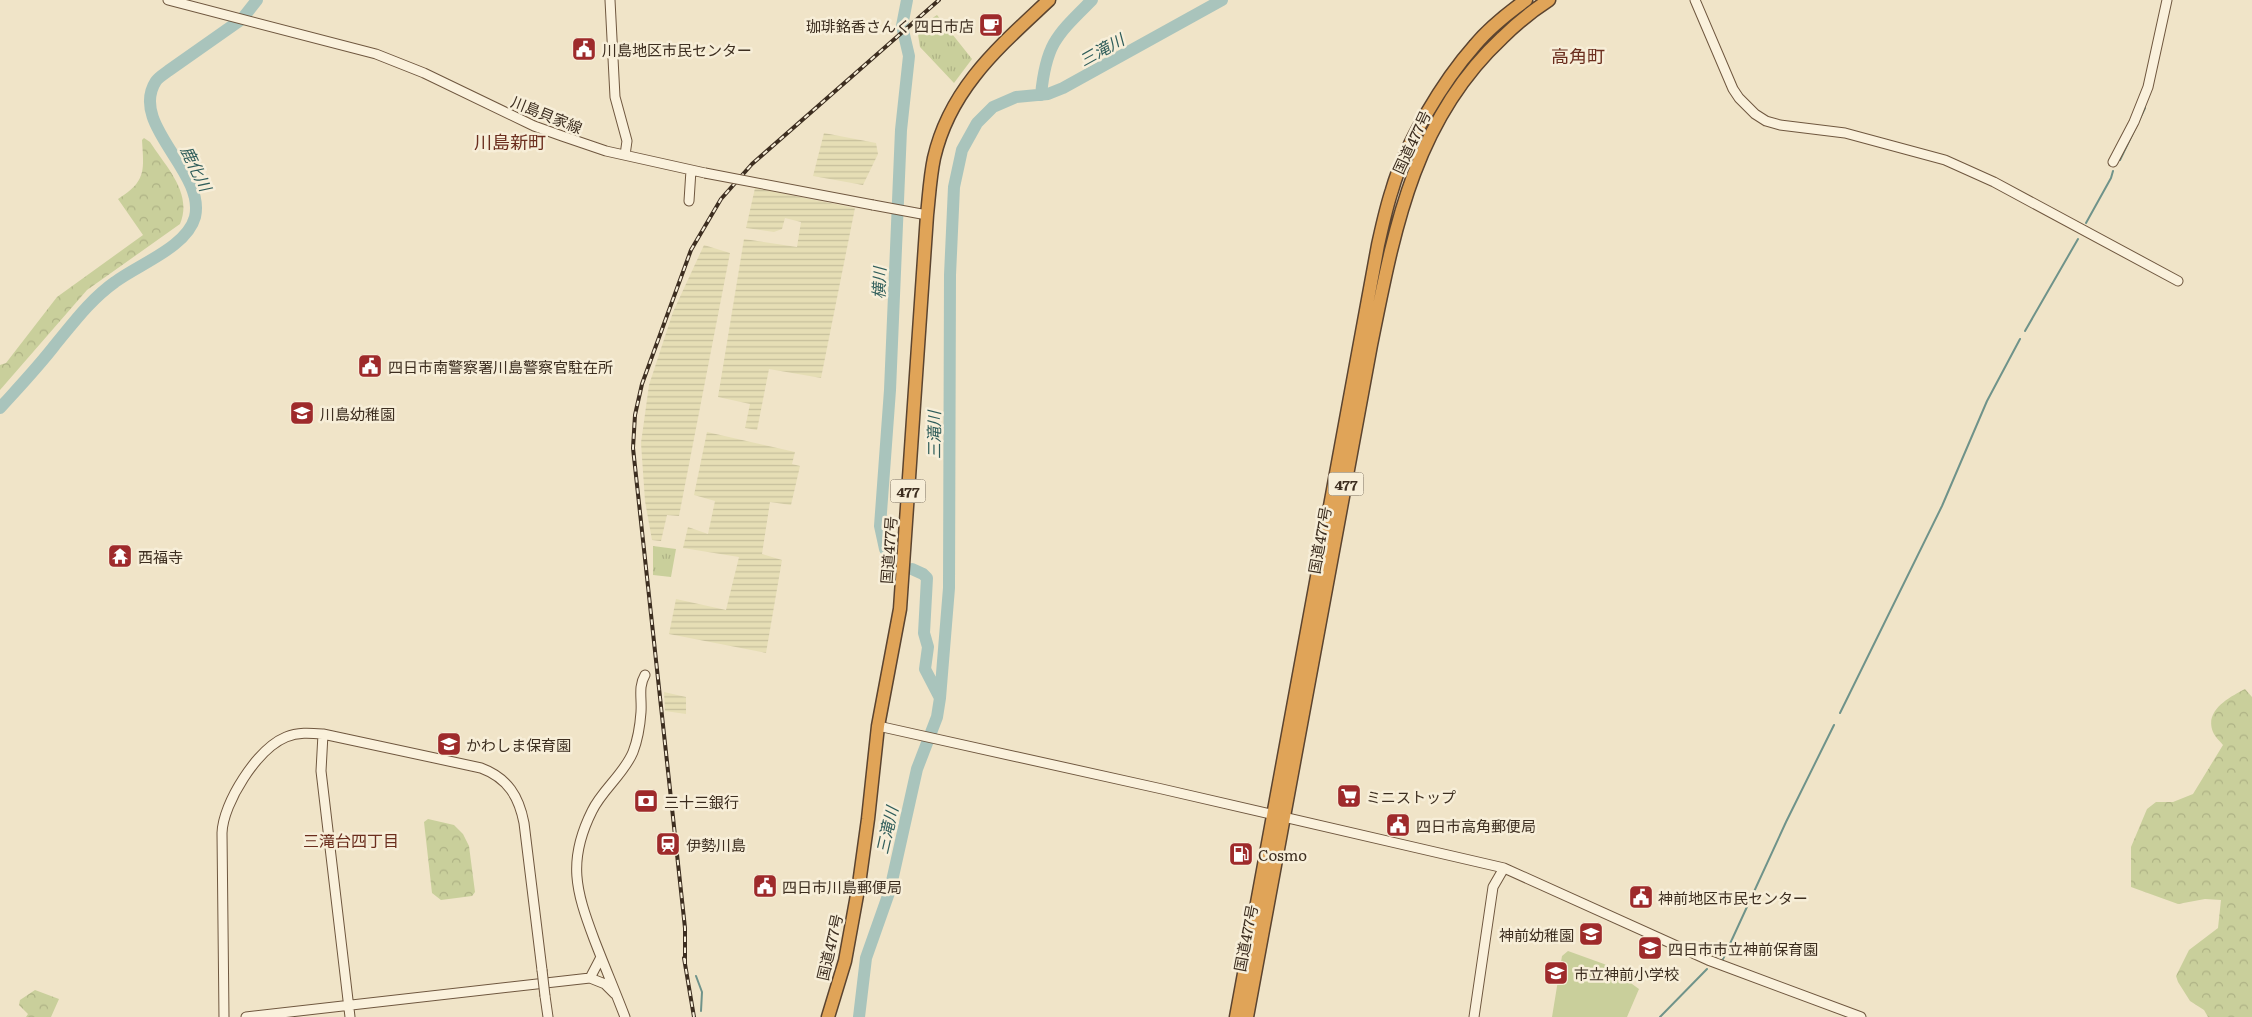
<svg xmlns="http://www.w3.org/2000/svg" width="2252" height="1017" viewBox="0 0 2252 1017" font-family="Literata,'Noto Sans JP',serif">
	<defs>
		<pattern id="farmland-rules" width="6" height="5" patternUnits="userSpaceOnUse" patternTransform="scale(1.25)"><rect width="6" height="5" fill="#e6deb5"/><path d="M0 2.5h6" fill="none" stroke="#c6bf9b"/></pattern>
		<pattern id="grass-tufts" width="24" height="20" patternUnits="userSpaceOnUse" patternTransform="scale(1.25)"><rect width="24" height="20" fill="#c9cf9b"/><path d="M3 7l-1-3M5 7V3M7 7l1-3M15 17l-1-3M17 17v-4M19 17l1-3" fill="none" stroke="#aeb285"/></pattern>
		<pattern id="forest-crowns" width="20" height="18" patternUnits="userSpaceOnUse" patternTransform="scale(1.25)"><rect width="20" height="18" fill="#c9cf9b"/><path d="M2 6a3 3 0 1 1 6 0M12 15a3 3 0 1 1 6 0" fill="none" stroke="#aeb285"/></pattern>
	</defs>
	<rect width="100%" height="100%" fill="#f0e4c8"/>
	<path fill="url(#farmland-rules)" d="M824,133L876,143L878,154L863,185L813,176Z
		M755,188L855,208L821,378L769,369L757,430L745,428L750,404L718,397L744,239L797,247L801,222L785,218L782,229L774,232L746,228Z
		M704,245L730,253L679,516L667,515L661,541L652,540L645,501L641,443L649,385L673,312Z
		M707,432L795,452L792,464L800,466L791,505L770,502L762,554L782,560L766,653L669,634L676,599L726,610L739,557L683,548L688,527L708,534L715,501L694,495Z
		M664,692L686,697V714L665,711Z"/>
	<path fill="url(#grass-tufts)" d="M937,15L972,59L954,83L920,47L917,28Z
		M653,546L676,549L671,577L653,575Z"/>
	<path fill="url(#forest-crowns)" d="M144,138L150,142C166,167 193,193 180,224L87,290L0,390V365L6,363L57,297L143,235L118,199C146,181 144,172 142,140Z
		M2245,689L2252,697V1017H2208L2204,1010L2190,1001L2178,982L2176,976L2189,950L2218,928L2221,900L2205,899L2178,904L2131,887V847L2147,809L2156,802H2173L2193,794L2223,745C2220,741 2215,737 2213,732C2204,710 2230,697 2245,689Z
		M428,819L454,825L463,834L469,846L475,892L472,896L441,900L432,893L424,822Z
		M35,990L59,999L51,1017H26L28,1014L19,1005L20,1000Z"/>
	<path fill="#c9cf9b" d="M1568,951L1604,964L1630,978L1632,984L1639,989L1627,1017H1552L1562,956Z"/>
	<g fill="none" stroke-linecap="round" stroke-linejoin="round">
		<path stroke="#6f938a" stroke-width="2" d="M2120,160L2145,108
			M2086,223L2111,178L2113,171
			M2025,331L2078,239
			M1840,713L1942,506L1987,401L2020,339
			M1723,959L1786,822L1834,725
			M696,976L702,992L701,1011
			M1660,1017L1707,969"/>
		<path stroke="#a9c4bc" stroke-width="12" d="M1041,95C1046,43 1057,35 1092,0
			M0,408C19,387 38,367 55,345C74,322 91,299 115,282C139,264 187,247 195,217C206,172 128,124 156,81C159,77 164,74 168,71L242,19L257,0
			M898,564L885,549L880,526L890,390L901,130L909,56L902,26L907,0
			M912,569L923,574L927,578L924,633L928,647L925,669L940,698
			M859,1017L866,958L890,890L917,769L937,717L940,698L949,588L950,275L954,187L962,150L977,123L993,107L1016,97L1048,94L1063,88L1222,0"/>
		<defs>
			<path id="secondary" d="M168,0L376,54L424,73L534,126L562,136L606,151L705,173
				M610,0L615,97L627,141L625,155
				M1695,0L1733,89L1739,98L1755,114L1766,121L1780,125L1845,133L1945,160L1994,182L2178,281
				M2113,162L2134,122L2148,87L2167,0
				M689,201L691,170
				M873,205L927,215
				M878,726L1162,789L1504,868L1708,960L1861,1017
				M323,734L321,771L350,1017
				M590,978L605,984L615,994
				M545,996L548,1017
				M224,1017L222,833C223,803 257,749 286,737C298,732 310,733 323,734L481,768C508,778 519,797 524,823L542,970
				M246,1017L590,978L601,957
				M625,1017C615,991 604,965 594,939C576,891 567,861 592,811C602,790 624,774 633,752C638,739 640,726 641,712C642,698 638,687 645,675
				M1474,1017L1493,887L1504,868"/>
			<path id="highway" d="M828,1017L845,961L859,884L868,819L878,726L900,609L927,215C929,197 930,177 934,158C950,88 999,47 1049,0
				M1236,1017L1378,245C1382,227 1386,208 1392,190C1405,144 1443,81 1475,45C1489,28 1508,13 1526,0
				M1247,1017L1371,345C1394,231 1413,121 1502,38C1516,24 1532,11 1549,0"/>
		</defs>
		<use href="#secondary" stroke="#6f573f" stroke-width="11"/>
		<use href="#highway" stroke="#5b4430" stroke-width="15"/>
		<use href="#secondary" stroke="#faf1dc" stroke-width="9"/>
		<use href="#highway" stroke="#e0a458" stroke-width="12"/>
		<defs>
			<path id="rail" d="M684,958L694,1017
				M685,964V928L633,448L635,415L642,384L691,250L721,199L752,164L939,0"/>
		</defs>
		<use href="#rail" stroke="#3d2e20" stroke-width="4"/>
		<use href="#rail" stroke="#f7eed8" stroke-width="2" stroke-dasharray="5.5" stroke-linecap="butt"/>
		<defs>
			<path id="secondary-bridge" d="M705,173L873,205
				M542,970L545,996"/>
		</defs>
		<use href="#secondary-bridge" stroke="#6f573f" stroke-width="11" stroke-linecap="butt"/>
		<use href="#secondary-bridge" stroke="#faf1dc" stroke-width="9"/>
	</g>
	<defs>
		<symbol id="cafe-square" viewBox="-11 -11 22 22"><rect x="-9" y="-9" width="18" height="18" rx="4" fill="#9e2a2b" stroke="#f7eed8"/><path d="M-5.5-4.5H6V0H3Q3 3.5 0 3.5H-2.5Q-5.5 3.5-5.5 0ZM3-3.2v2h1.7v-2ZM-6 4.5H4V6H-6Z" fill="#fff"/></symbol>
		<symbol id="civic-square" viewBox="-11 -11 22 22"><rect x="-9" y="-9" width="18" height="18" rx="4" fill="#9e2a2b" stroke="#f7eed8"/><path d="M-.6-6.5H3V-4.5H.6V-3L4-1V1h2V6H-6V1h2V-1L-.6-3ZM-1.2 2.5V6h2.4V2.5Z" fill="#fff"/></symbol>
		<symbol id="school-square" viewBox="-11 -11 22 22"><rect x="-9" y="-9" width="18" height="18" rx="4" fill="#9e2a2b" stroke="#f7eed8"/><path d="M0-5L7-2L0 1L-7-2ZM-4 1L0 2.5L4 1V4Q0 6-4 4Z" fill="#fff"/></symbol>
		<symbol id="temple-square" viewBox="-11 -11 22 22"><rect x="-9" y="-9" width="18" height="18" rx="4" fill="#9e2a2b" stroke="#f7eed8"/><path d="M0-6L5-2H3V0L6.5 2.5H4V6H1.5V3h-3V6H-4V2.5H-6.5L-3 0V-2H-5Z" fill="#fff"/></symbol>
		<symbol id="supermarket-square" viewBox="-11 -11 22 22"><rect x="-9" y="-9" width="18" height="18" rx="4" fill="#9e2a2b" stroke="#f7eed8"/><path d="M-6-5.5h2.5l.6 2H6L4.5 2H-2.5L-4.4-4H-6ZM-1.5 3.2a1.3 1.3 0 1 0 .1 0ZM3 3.2a1.3 1.3 0 1 0 .1 0Z" fill="#fff"/></symbol>
		<symbol id="bank-square" viewBox="-11 -11 22 22"><rect x="-9" y="-9" width="18" height="18" rx="4" fill="#9e2a2b" stroke="#f7eed8"/><path d="M-6-4H6V4H-6ZM0-2.3a2.3 2.3 0 1 0 0 4.6a2.3 2.3 0 1 0 0-4.6Z" fill="#fff"/></symbol>
		<symbol id="station-square" viewBox="-11 -11 22 22"><rect x="-9" y="-9" width="18" height="18" rx="4" fill="#9e2a2b" stroke="#f7eed8"/><path d="M-3-6H3Q5-6 5-4V2Q5 4 3 4L4.5 6H3L1.5 4h-3L-3 6H-4.5L-3 4Q-5 4-5 2V-4Q-5-6-3-6ZM-3.5-4v3h7v-3ZM-3.5 1v1.5H-2V1ZM2 1v1.5H3.5V1Z" fill="#fff"/></symbol>
		<symbol id="fuel-square" viewBox="-11 -11 22 22"><rect x="-9" y="-9" width="18" height="18" rx="4" fill="#9e2a2b" stroke="#f7eed8"/><path d="M-5.5-6h7V0h2V4h1.3V-2.5L3-4.5l.8-.8L6-3V5H2.5V1h-1V6h-7ZM-4.2-4.7v3.2H.2V-4.7Z" fill="#fff"/></symbol>
	</defs>
	<g fill-rule="evenodd">
		<use href="#cafe-square" x="977" y="11" width="28" height="28"/>
		<use href="#civic-square" x="570" y="35" width="28" height="28"/>
		<use href="#civic-square" x="356" y="352" width="28" height="28"/>
		<use href="#school-square" x="288" y="399" width="28" height="28"/>
		<use href="#temple-square" x="106" y="542" width="28" height="28"/>
		<use href="#school-square" x="435" y="730" width="28" height="28"/>
		<use href="#supermarket-square" x="1335" y="782" width="28" height="28"/>
		<use href="#bank-square" x="632" y="787" width="28" height="28"/>
		<use href="#civic-square" x="1384" y="811" width="28" height="28"/>
		<use href="#station-square" x="654" y="830" width="28" height="28"/>
		<use href="#fuel-square" x="1227" y="840" width="28" height="28"/>
		<use href="#civic-square" x="751" y="872" width="28" height="28"/>
		<use href="#civic-square" x="1627" y="883" width="28" height="28"/>
		<use href="#school-square" x="1577" y="920" width="28" height="28"/>
		<use href="#school-square" x="1636" y="934" width="28" height="28"/>
		<use href="#school-square" x="1542" y="959" width="28" height="28"/>
	</g>
	<g text-anchor="middle" dominant-baseline="central" stroke-width="5" stroke-linejoin="round" paint-order="stroke">
		<g fill="#f7eed8" stroke="#756857" stroke-width="1">
			<rect x="1328.5" y="472.5" width="35" height="23" rx="4"/>
			<rect x="890.5" y="479.5" width="35" height="23" rx="4"/>
		</g>
		<g font-size="14" font-weight="bold" fill="#3d2e20">
			<text x="1346" y="484">477</text>
			<text x="908" y="491">477</text>
		</g>
		<g font-size="15" fill="#3d2e20" stroke="#f7eed8" text-anchor="start">
			<text x="974" y="25" text-anchor="end">珈琲銘香さんく 四日市店</text>
			<text x="602" y="49">川島地区市民センター</text>
			<text x="388" y="366">四日市南警察署川島警察官駐在所</text>
			<text x="320" y="413">川島幼稚園</text>
			<text x="138" y="556">西福寺</text>
			<text x="466" y="744">かわしま保育園</text>
			<text x="1366" y="796">ミニストップ</text>
			<text x="664" y="801">三十三銀行</text>
			<text x="1416" y="825">四日市高角郵便局</text>
			<text x="686" y="844">伊勢川島</text>
			<text x="1258" y="854">Cosmo</text>
			<text x="782" y="886">四日市川島郵便局</text>
			<text x="1658" y="897">神前地区市民センター</text>
			<text x="1574" y="934" text-anchor="end">神前幼稚園</text>
			<text x="1668" y="948">四日市市立神前保育園</text>
			<text x="1574" y="973">市立神前小学校</text>
		</g>
		<g font-size="15" fill="#3d2e20" stroke="#f7eed8">
			<text transform="translate(547 114) rotate(22)">川島貝家線</text>
			<text transform="translate(1411 142) rotate(-65)">国道477号</text>
			<text transform="translate(1319 540) rotate(-80)">国道477号</text>
			<text transform="translate(888 550) rotate(-86)">国道477号</text>
			<text transform="translate(1245 938) rotate(-79)">国道477号</text>
			<text transform="translate(829 947) rotate(-77)">国道477号</text>
		</g>
		<g font-size="16" font-style="italic" fill="#2f5d5a" stroke="#f7eed8">
			<text transform="translate(1101 49) rotate(-29)">三滝川</text>
			<text transform="translate(197 168) rotate(64)">鹿化川</text>
			<text transform="translate(878 283) rotate(-88)">横川</text>
			<text transform="translate(933 435) rotate(-90)">三滝川</text>
			<text transform="translate(886 830) rotate(-77)">三滝川</text>
		</g>
		<g font-size="16" fill="#6b2e1e" stroke="#f7eed8">
			<text x="351" y="840">三滝台四丁目</text>
		</g>
		<g font-size="18" fill="#6b2e1e" stroke="#f7eed8">
			<text x="1578" y="55">高角町</text>
			<text x="510" y="141">川島新町</text>
		</g>
	</g>
</svg>
